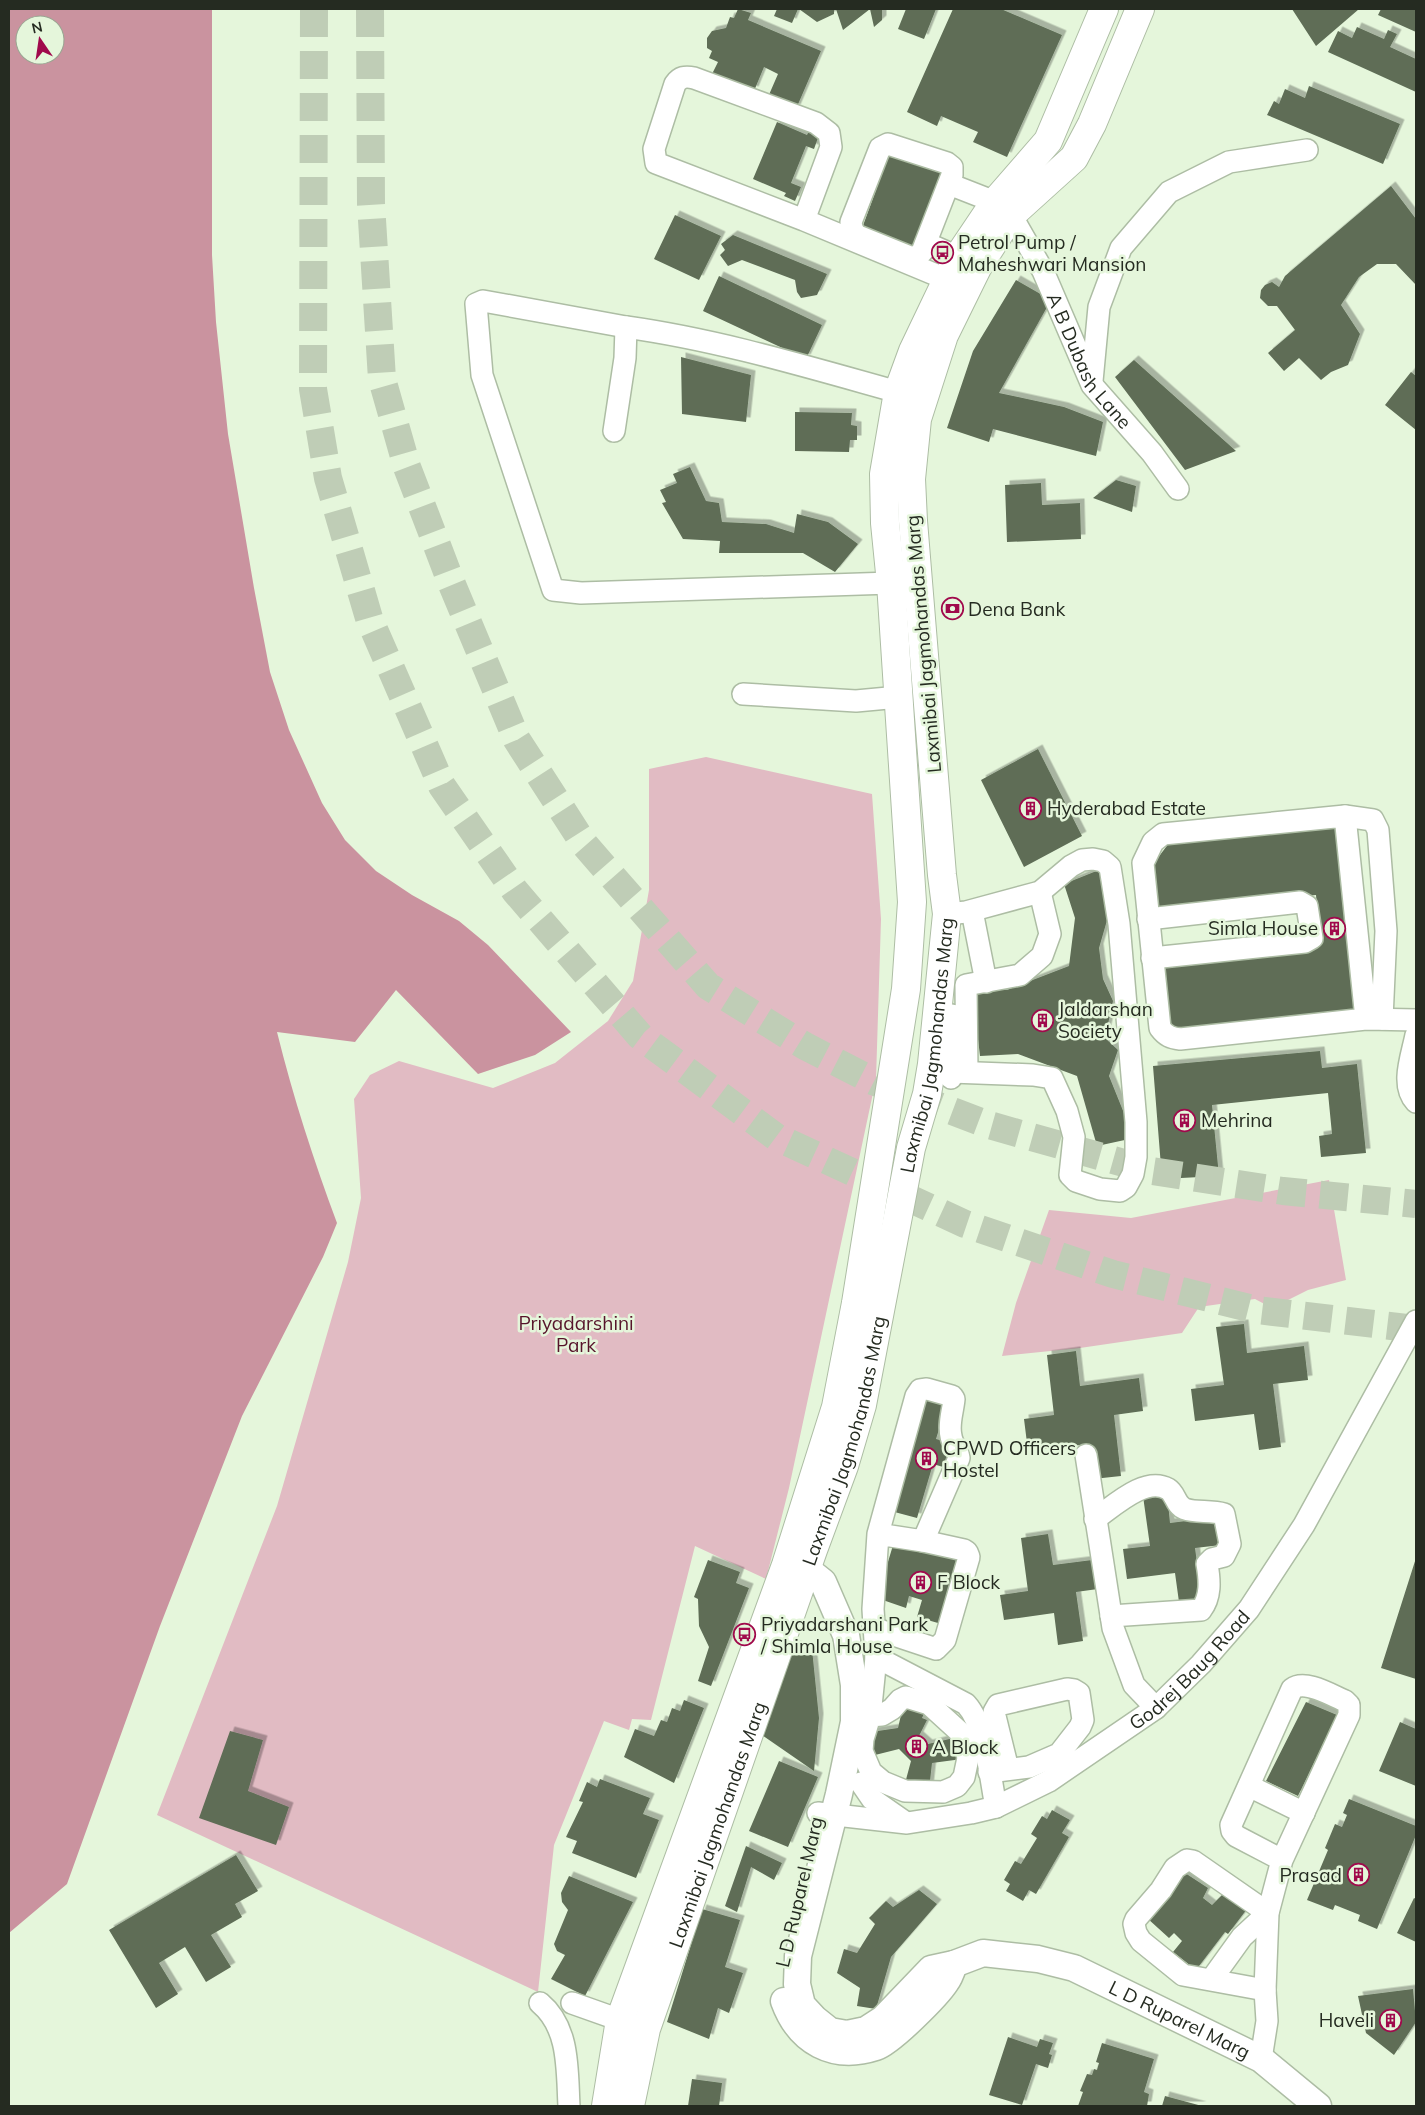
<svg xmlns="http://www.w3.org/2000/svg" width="1425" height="2115" viewBox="0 0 1425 2115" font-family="Mulish,sans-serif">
	<defs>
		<filter id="shadow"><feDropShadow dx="4.5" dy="-4.5" stdDeviation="0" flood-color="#0004"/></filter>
	</defs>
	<rect width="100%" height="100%" fill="#e5f6db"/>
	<path fill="#e1bbc3" d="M706,757L872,794L881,919L876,1079L789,1488L766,1579L695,1546L651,1720L632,1719L629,1730L604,1721L554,1845L538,1992L157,1815L277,1506L348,1262L361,1198L354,1099L370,1075L399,1061L493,1088L555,1063L608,1021L633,981L649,890V769Z
		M1329,1180L1346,1280L1308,1290L1272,1308L1255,1299L1199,1307L1182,1333L1080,1348L1002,1356L1016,1303L1049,1210L1131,1218Z"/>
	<path fill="#ca939f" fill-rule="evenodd" d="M9,9H212V255L216,322L228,434L254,588L270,672L289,730L322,803L345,840L376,871L412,895L459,921L488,945L571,1032L535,1055L478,1074L396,990L355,1042L277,1032C293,1097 314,1161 337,1223L323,1257L242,1416L160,1626L67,1884L9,1933ZM25,25H55V55H25Z"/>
	<path fill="#5e6d56" filter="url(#shadow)" d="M738,9L751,13L748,20L821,51L796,109L768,97L778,74L764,67L754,91L712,74L718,62L709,58L712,51L707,48V38L712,31L726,28L730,17L734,18Z
		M777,9H798L792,23L774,16Z
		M799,9H834V14L817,22Z
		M836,9H870L843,30Z
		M870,9H882V20L874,27Z
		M906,9H936L924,39L898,29Z
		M953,9H1001L1062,35L1007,157L973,142L978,132L941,116L937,126L907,112Z
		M1292,9H1359L1316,46Z
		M1381,9H1416V32L1378,15Z
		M1357,27L1384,39L1388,30L1397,34L1390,47L1416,59V92L1328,52L1338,31L1352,38Z
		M1309,86L1400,124L1383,164L1267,115L1274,101L1279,104L1285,89L1305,98Z
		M777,122L807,135L809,131L819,135L814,149L806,146L791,183L801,187L795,201L784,196L786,193L753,179Z
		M891,149L944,168L914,250L861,231Z
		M1391,186L1416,219V285L1396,264H1377L1359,277L1341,305L1360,334L1348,365L1331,372L1321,380L1299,358L1284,371L1268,353L1295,330L1277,306H1268L1260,298L1261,290L1265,285L1272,282L1279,287L1285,276Z
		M675,215L721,236L699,280L654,259Z
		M733,235L827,274L817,295L801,298L797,292L795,280L742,260L728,266L720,255L725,250L721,244Z
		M719,276L822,325L806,359L703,311Z
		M1016,280L1051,300L999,393L1064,407L1103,422L1096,456L993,429L989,442L947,428L973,351Z
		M681,357L751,375L746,422L682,414Z
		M1134,360L1236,451L1185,470L1115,377Z
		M1411,372L1416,376V430L1385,405Z
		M795,412L852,413L851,425L857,426V440H850L849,452L795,451Z
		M690,467L706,501L719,503L722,522L766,524L794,533L797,514L828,522L858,544L835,572L803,553H719L720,541L683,539L662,503L666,502L660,490L677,483L673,474Z
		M1116,480L1136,486L1132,512L1093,498Z
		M1041,483L1042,505L1080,503L1081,539L1007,542L1005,485Z
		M1038,749L1082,836L1024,867L981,780Z
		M1337,820L1358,1010L1168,1031L1161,965L1320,944L1316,895L1158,911L1154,863L1172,839Z
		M1099,870L1110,910L1099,948L1103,979L1113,1001L1105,1038L1118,1050L1109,1076L1134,1138L1097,1146L1077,1076L1018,1054L980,1056L972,989L1007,990L1069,966L1075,918L1064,884Z
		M1320,1051L1322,1068L1357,1064L1366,1153L1321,1157L1319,1136L1332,1134L1328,1093L1212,1105L1219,1176L1162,1179L1153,1066Z
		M1244,1324L1247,1353L1304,1346L1308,1380L1273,1384L1281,1447L1259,1450L1254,1414L1195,1421L1191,1389L1224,1385L1216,1327Z
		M1076,1351L1080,1386L1139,1378L1143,1411L1114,1415L1121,1476L1093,1479L1089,1444L1028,1451L1024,1419L1054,1415L1047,1355Z
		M921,1395L947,1403L936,1439L947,1442L950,1469L933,1464L917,1518L887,1510Z
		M1167,1493L1170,1523L1218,1517L1221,1545L1195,1548L1202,1599L1179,1602L1175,1573L1127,1579L1123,1549L1150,1546L1143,1496Z
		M1048,1534L1053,1565L1100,1559L1105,1588L1076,1592L1083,1641L1058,1645L1054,1613L1004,1620L1000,1595L1028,1591L1021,1538Z
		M894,1542L967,1555L945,1625L917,1617L922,1600L909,1596L906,1608L877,1598Z
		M1416,1558V1679L1381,1668Z
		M708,1560L740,1572L736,1583L749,1588L711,1686L698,1681L709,1647L699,1626L698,1599L694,1597Z
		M786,1643L812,1649L819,1718L814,1771L759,1733Z
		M684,1700L704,1708L674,1783L624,1757L635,1729L654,1736L661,1720L667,1722L672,1708L680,1711Z
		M904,1702L927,1707L922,1718L927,1720L919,1736L928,1744L958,1737L962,1759L932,1763L929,1790L904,1787L911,1761L899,1749L875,1755L871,1732L898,1728Z
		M1306,1702L1337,1715L1298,1796L1266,1781Z
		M1400,1722L1416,1729V1786L1379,1771Z
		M230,1731L263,1740L248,1791L289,1807L276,1845L199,1818Z
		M779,1761L818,1777L788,1847L749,1831Z
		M600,1779L650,1798L643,1814L659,1820L636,1878L572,1853L577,1841L566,1837L583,1802L579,1801L587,1782L597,1787Z
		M1349,1799L1416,1826V1835L1377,1929L1358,1921L1360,1915L1335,1905L1333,1910L1307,1900L1328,1850L1325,1848L1335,1824L1342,1827L1347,1815L1343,1813Z
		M1052,1810L1070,1820L1062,1833L1069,1837L1036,1894L1029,1890L1023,1901L1006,1891L1010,1884L1004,1880L1015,1861L1021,1864L1037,1838L1031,1834L1042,1816L1047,1819Z
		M746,1846L782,1863L774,1880L751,1867L737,1912L725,1906Z
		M236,1855L258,1891L235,1904L242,1917L211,1935L231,1967L206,1982L185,1947L159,1963L178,1994L156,2008L109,1930Z
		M1185,1873L1208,1888L1203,1898L1212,1905L1226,1891L1247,1909L1228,1934L1225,1932L1196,1970L1173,1952L1182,1941L1174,1933L1169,1938L1147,1918L1168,1896Z
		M569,1876L633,1902L585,1996L551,1979L565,1955L557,1951L554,1944L568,1910L562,1902L561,1893Z
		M919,1890L937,1904L891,1957L876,2009L857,2006L860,1988L837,1973L844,1949L857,1953L875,1924L869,1918L886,1901L893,1907Z
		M1414,1898L1416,1899V1942L1397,1933Z
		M702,1909L740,1920L725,1967L743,1973L729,2013L718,2008L709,2039L667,2022Z
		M1413,1989L1416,2022L1394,2055L1366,2033L1358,1996Z
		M1008,2037L1037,2047L1040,2039L1053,2043L1049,2054L1052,2055L1048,2068L1036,2064L1022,2105L989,2095Z
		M1102,2043L1154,2059L1144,2092L1149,2094L1147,2106H1078L1083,2092L1080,2091L1087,2074L1092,2075L1094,2069L1097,2070L1099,2063L1096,2062Z
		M692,2079L722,2083L719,2106H688Z
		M1165,2096L1202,2106H1162Z"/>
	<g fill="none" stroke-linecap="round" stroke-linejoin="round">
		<path stroke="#bfcdb6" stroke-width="28" stroke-dasharray="28 14" stroke-linecap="butt" d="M314,9L313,389L328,478L369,618L442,786L515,891L640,1036L776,1137L965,1224L1113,1274L1257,1310L1416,1329
			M370,9L371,204L382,379L407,467L451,582L517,740L584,844L708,986L805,1046L875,1082L989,1125L1152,1171L1283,1191L1416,1204"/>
		<defs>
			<g id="minor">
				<path d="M888,144L947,163L952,167V175L922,252L916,257H910L858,236C853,232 852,229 851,222L880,148Z"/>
				<path id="s1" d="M949,184L995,202L1011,215L1043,271L1092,385L1152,453L1178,489"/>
				<path d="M804,220L831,147L829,133L816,123L694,78C685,76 680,77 675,84L654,149L656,163L804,220L946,279"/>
				<path d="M926,243L958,257"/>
				<path d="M626,327L483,301L476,304L482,375L553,590L581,593L891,583"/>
				<path d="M1092,381L1099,307L1121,248L1169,192L1229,162L1307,150"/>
				<path d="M614,431L625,358L626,327C719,340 808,367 898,392"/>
				<path d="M743,694L856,701L899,697"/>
				<path d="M1345,816L1373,820L1378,830L1386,931L1382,1019"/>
				<path d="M972,911L986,982"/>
				<path d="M947,914L966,912L1040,892L1071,866L1082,860L1093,859L1103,861L1110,867L1119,924L1136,1122V1157L1133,1174L1126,1187L1120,1191L1100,1189L1076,1181L1070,1175L1074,1137L1067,1111L1052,1078L1033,1075L951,1072"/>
				<path d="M1148,919L1300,902L1307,906L1312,938L1305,942L1152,958"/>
				<path d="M1366,1019L1345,816L1163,834L1153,842L1143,863L1160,1028C1166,1036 1171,1038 1180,1039L1366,1019L1416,1020"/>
				<path d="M1416,1035C1412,1056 1400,1085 1416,1102"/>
				<path d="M967,1072L966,985L1020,975L1042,956L1050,934L1040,892"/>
				<path d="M951,1078L952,1015"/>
				<path d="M1086,1455L1113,1628L1134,1685L1156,1708"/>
				<path d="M1095,1519C1114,1506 1145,1476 1168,1489C1176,1494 1175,1505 1185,1509C1196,1513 1211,1510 1224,1514L1230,1544L1224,1556L1212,1559L1207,1564C1210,1581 1211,1597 1201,1610L1111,1616"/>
				<path d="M878,1534L923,1541L959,1458C958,1449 952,1444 951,1436C948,1424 953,1411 954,1399L952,1396L927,1389L920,1390L916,1396L878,1534L873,1609L876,1657L966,1704C986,1726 990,1777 996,1807"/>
				<path d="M873,1628L936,1649L945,1640L969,1557L967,1552L964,1550L923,1541"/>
				<path d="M870,1716L882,1715L892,1709L900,1700L906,1697L929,1704L963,1735L968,1758L964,1777L957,1786L943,1792L905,1791L883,1782L871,1772L862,1751L863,1739L870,1716L876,1657"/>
				<path d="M989,1772L1029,1767L1059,1754L1080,1727L1083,1720L1079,1693L1074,1690L1067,1689L998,1705L994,1712L1008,1769"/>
				<path d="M861,1783L872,1799L905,1822"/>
				<path d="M1249,1786L1304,1813"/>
				<path id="s2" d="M818,1813L907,1823L971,1813L996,1807L1049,1781L1156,1708L1201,1664L1249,1609L1304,1525L1416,1321"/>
				<path d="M1211,1980L1242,1937L1268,1913L1193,1861L1187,1860L1175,1868L1161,1890L1136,1919L1134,1924L1136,1933L1141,1941L1183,1975L1265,1990"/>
				<path d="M540,2003C570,2028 567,2071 569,2106"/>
				<path d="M572,2003L634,2025"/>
				<path d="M1261,2059L1267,2021L1265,1990L1268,1913L1282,1860L1349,1715V1705L1345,1701C1331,1695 1305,1679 1292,1689L1231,1825L1232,1831L1236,1836L1282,1860"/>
			</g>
			<g id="tertiary">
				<path id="s3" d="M786,1565L813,1574L823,1582L846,1635L854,1685V1722L839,1794L798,1956L797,1984L802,2005L815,2019L830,2031L847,2034L866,2030L883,2019L931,1969L954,1964L983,1953L1038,1959L1074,1968L1261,2059L1318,2106"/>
				<path d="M784,2001C799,2042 833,2061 876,2047C891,2042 937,1996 946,1982C950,1977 952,1970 954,1964"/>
			</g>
			<g id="secondary">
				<path d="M606,2106L620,2020L786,1565L836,1407L856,1303L906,989L912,902L891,583L885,523L884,474L898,392L913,351L958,257L995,202L1048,141L1104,9"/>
				<path id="s4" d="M630,2106L646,2029L813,1550L844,1466L862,1405L911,1148L927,1094L932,1064L947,914L942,875L913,521L911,479L917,419L944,335L977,268L1011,215L1074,158L1092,124L1140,9"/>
			</g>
		</defs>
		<use href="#minor" stroke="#adbda4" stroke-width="24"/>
		<use href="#tertiary" stroke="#adbda4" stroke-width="29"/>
		<use href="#secondary" stroke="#adbda4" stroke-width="30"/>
		<use href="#minor" stroke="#fff" stroke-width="21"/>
		<use href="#tertiary" stroke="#fff" stroke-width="26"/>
		<use href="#secondary" stroke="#fff" stroke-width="28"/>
	</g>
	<defs>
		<symbol id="bus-ring" viewBox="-11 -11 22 22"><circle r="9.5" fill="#e5f6db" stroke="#a0094c" stroke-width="1.5"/><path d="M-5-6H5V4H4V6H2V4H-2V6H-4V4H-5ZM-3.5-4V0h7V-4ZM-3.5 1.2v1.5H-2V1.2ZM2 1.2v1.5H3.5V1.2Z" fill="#a0094c"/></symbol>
		<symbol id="bank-ring" viewBox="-11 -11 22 22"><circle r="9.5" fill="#e5f6db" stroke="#a0094c" stroke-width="1.5"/><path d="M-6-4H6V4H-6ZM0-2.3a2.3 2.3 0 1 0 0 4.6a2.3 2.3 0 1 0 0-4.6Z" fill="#a0094c"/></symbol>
		<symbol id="building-ring" viewBox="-11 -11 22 22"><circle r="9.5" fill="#e5f6db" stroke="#a0094c" stroke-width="1.5"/><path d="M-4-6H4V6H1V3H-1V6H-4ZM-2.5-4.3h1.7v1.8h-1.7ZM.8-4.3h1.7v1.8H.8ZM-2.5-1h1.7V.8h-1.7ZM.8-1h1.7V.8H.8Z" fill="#a0094c"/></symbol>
	</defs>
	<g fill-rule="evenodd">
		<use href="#bus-ring" x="930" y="240" width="25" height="25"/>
		<use href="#bank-ring" x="940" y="596" width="25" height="25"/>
		<use href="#building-ring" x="1018" y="796" width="25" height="25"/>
		<use href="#building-ring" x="1322" y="916" width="25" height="25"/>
		<use href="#building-ring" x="1030" y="1008" width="25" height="25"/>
		<use href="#building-ring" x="1172" y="1108" width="25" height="25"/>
		<use href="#building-ring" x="914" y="1446" width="25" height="25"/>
		<use href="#building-ring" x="908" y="1570" width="25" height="25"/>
		<use href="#bus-ring" x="732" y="1622" width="25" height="25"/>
		<use href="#building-ring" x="904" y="1734" width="25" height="25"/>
		<use href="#building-ring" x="1346" y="1862" width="25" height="25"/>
		<use href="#building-ring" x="1378" y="2008" width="25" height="25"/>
	</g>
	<g text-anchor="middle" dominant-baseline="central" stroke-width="5" stroke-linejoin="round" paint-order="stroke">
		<g font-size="19" fill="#252b21" stroke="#e5f6db" text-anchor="start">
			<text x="958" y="242">Petrol Pump /<tspan x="958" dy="22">Maheshwari Mansion</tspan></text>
			<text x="968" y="609">Dena Bank</text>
			<text x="1047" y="808">Hyderabad Estate</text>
			<text x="1318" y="928" text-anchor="end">Simla House</text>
			<text x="1058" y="1009">Jaldarshan<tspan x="1058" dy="22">Society</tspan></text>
			<text x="1201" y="1120">Mehrina</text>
			<text x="943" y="1448">CPWD Officers<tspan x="943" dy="22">Hostel</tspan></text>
			<text x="937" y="1582">F Block</text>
			<text x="761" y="1624">Priyadarshani Park<tspan x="761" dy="22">/ Shimla House</tspan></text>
			<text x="932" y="1747">A Block</text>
			<text x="1342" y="1875" text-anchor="end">Prasad</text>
			<text x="1374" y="2020" text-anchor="end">Haveli</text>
		</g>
		<g font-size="19" fill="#252b21" stroke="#e5f6db">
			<text stroke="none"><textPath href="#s1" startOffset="236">A B Dubash Lane</textPath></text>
			<text transform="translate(923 644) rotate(-95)">Laxmibai Jagmohandas Marg</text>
			<text stroke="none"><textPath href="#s4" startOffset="1105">Laxmibai Jagmohandas Marg</textPath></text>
			<text stroke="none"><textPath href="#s4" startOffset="700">Laxmibai Jagmohandas Marg</textPath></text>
			<text stroke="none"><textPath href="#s2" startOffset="419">Godrej Baug Road</textPath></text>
			<text stroke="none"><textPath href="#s4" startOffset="295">Laxmibai Jagmohandas Marg</textPath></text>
			<text transform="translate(799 1892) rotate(-77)">L D Ruparel Marg</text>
			<text stroke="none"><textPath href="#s3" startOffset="906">L D Ruparel Marg</textPath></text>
		</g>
		<g font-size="19" fill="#57142b" stroke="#e5f6db">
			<text x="576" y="1323">Priyadarshini<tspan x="576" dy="22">Park</tspan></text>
		</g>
	</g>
	<rect width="1425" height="2115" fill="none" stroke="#252b21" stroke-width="20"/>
	<g transform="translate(40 40) rotate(347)"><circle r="24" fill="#e5f6db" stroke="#98a591"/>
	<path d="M0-4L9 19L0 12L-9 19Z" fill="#a0094c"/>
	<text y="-8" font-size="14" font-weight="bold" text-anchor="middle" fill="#252b21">N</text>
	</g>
</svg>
